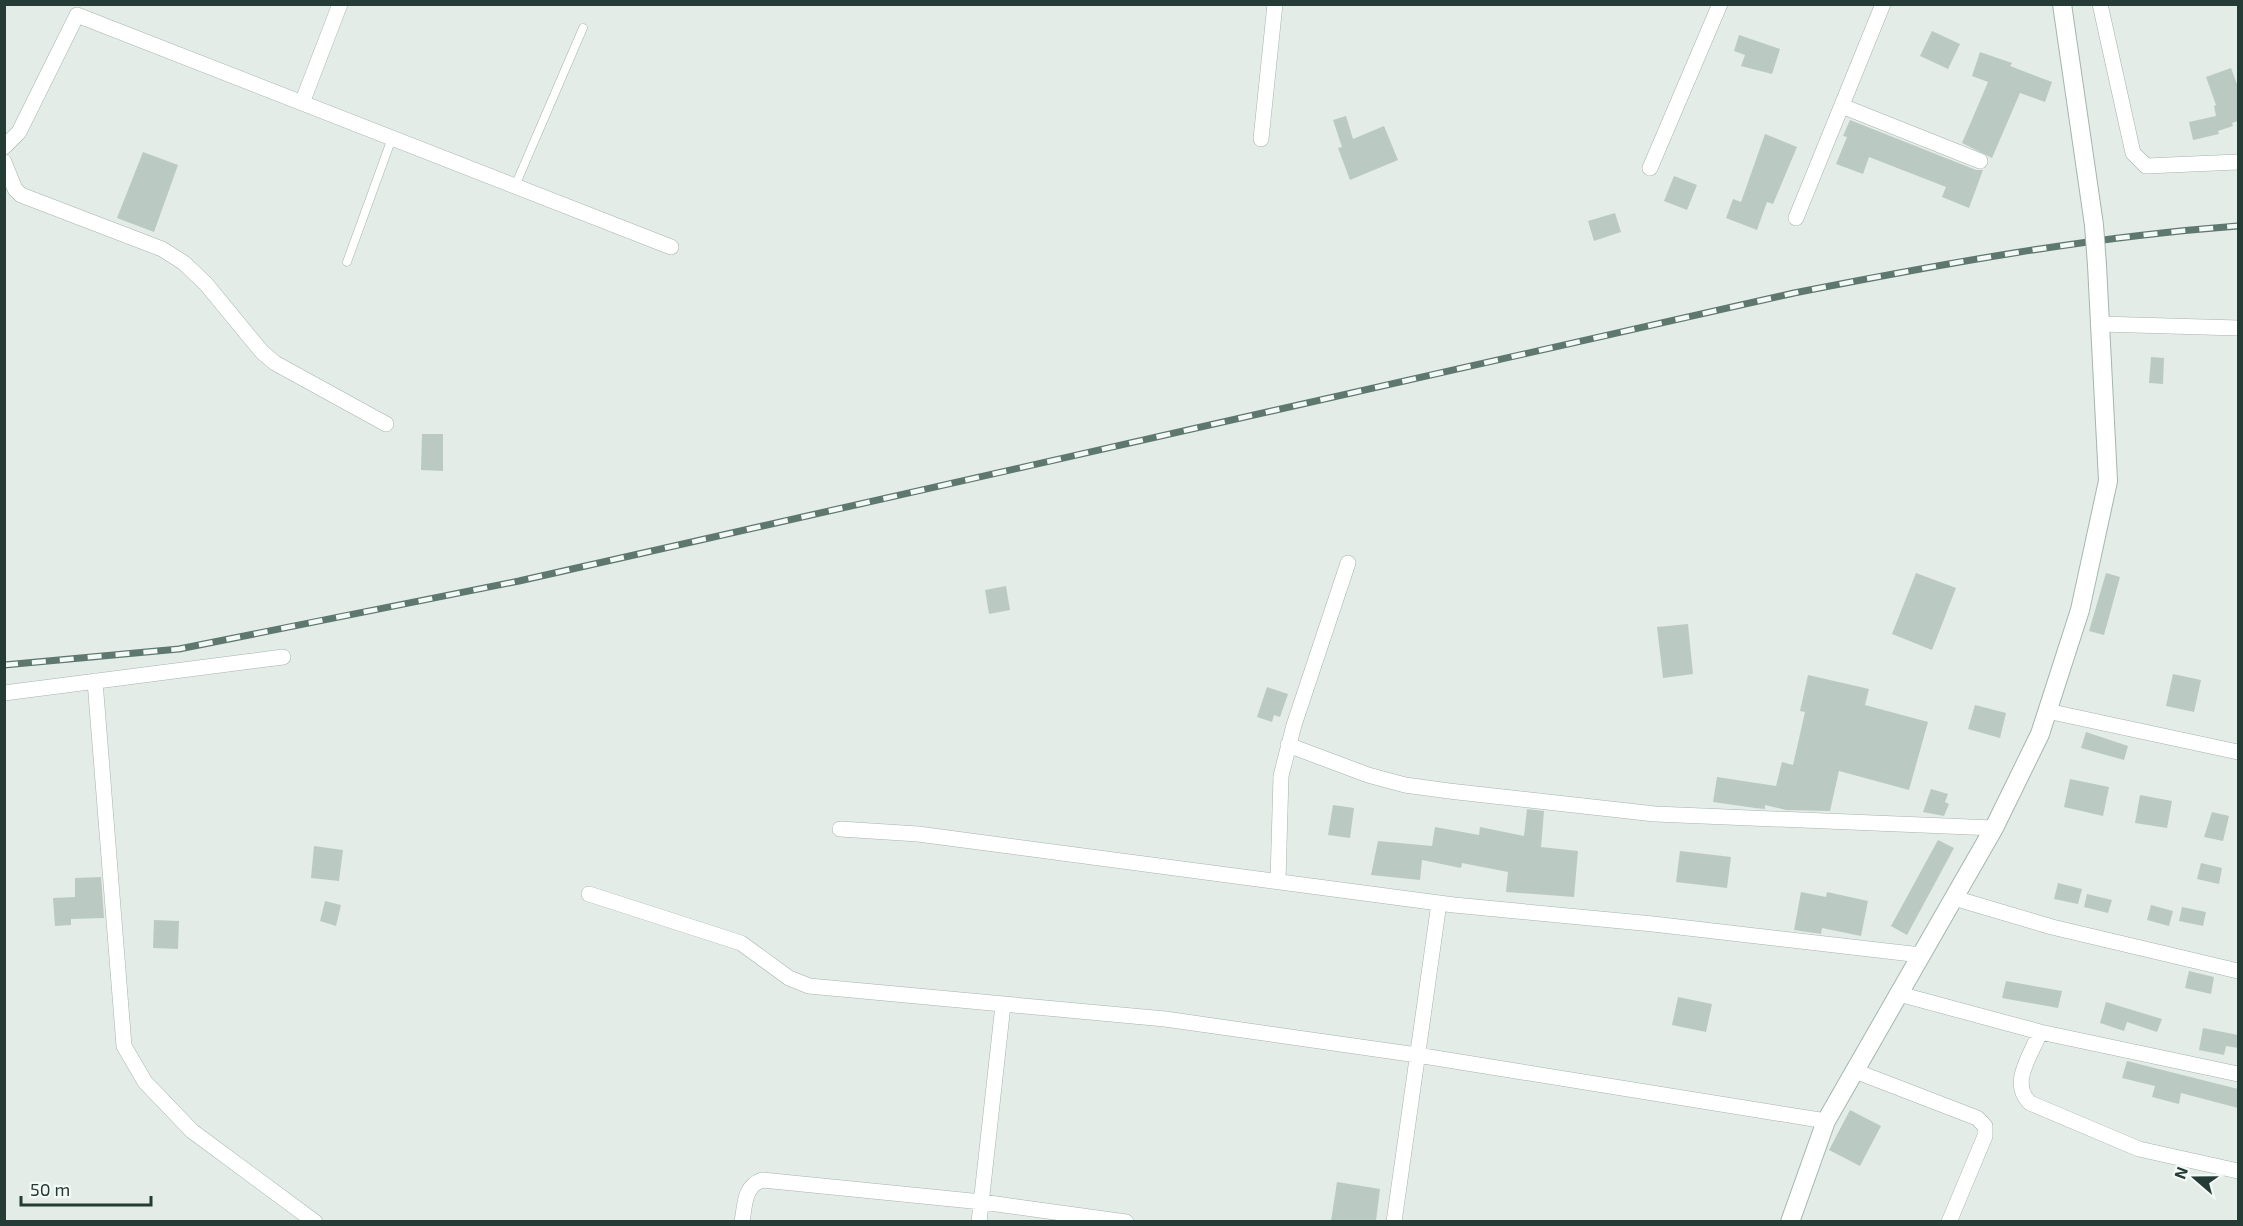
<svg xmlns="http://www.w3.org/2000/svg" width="2243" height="1226" viewBox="0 0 2243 1226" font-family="'Exo 2',sans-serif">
	<rect width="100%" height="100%" fill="#e3ece7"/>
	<path fill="#bbc9c3" d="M1932,31L1960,44L1948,69L1920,56Z
		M1739,35L1780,49L1772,74L1741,66L1745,55L1734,51Z
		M1980,52L2012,63L2010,66L2052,82L2045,102L2020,93L1992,158L1962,143L1988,82L1972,76Z
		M2231,68L2238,87V121L2232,123L2233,126L2218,131L2219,134L2193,140L2189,122L2216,116L2214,106L2216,105L2206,77Z
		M1346,116L1353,139L1384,126L1398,160L1350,180L1338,148L1342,147L1333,120Z
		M1850,120L1976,170H1983L1969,208L1942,197L1946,187L1869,157L1863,174L1836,164L1847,137L1843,136Z
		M1765,134L1797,147L1773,204L1767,202L1757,230L1726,218L1733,199L1741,202Z
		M143,152L178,165L154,232L117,218Z
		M1674,176L1697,185L1687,210L1664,201Z
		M1615,213L1621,232L1594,241L1588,221Z
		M2151,357L2164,358L2163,384L2149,383Z
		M422,434H443V471L421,470Z
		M1916,573L1956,588L1932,650L1892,634Z
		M2106,573L2120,577L2104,635L2089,631Z
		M1006,586L1010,610L989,614L985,590Z
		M1688,624L1693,674L1663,678L1657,627Z
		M2173,674L2201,680L2194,712L2166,706Z
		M1808,675L1869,689L1865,705L1928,722L1909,790L1839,771L1830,811L1786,810L1765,805V809L1755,808L1713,802L1717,777L1776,786L1782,762L1793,765L1805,712L1800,711Z
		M1267,687L1288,694L1280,717L1274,715L1272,722L1257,717Z
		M1975,705L2006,713L2000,738L1968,729Z
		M2086,732L2128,746L2124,760L2081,748Z
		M2070,779L2109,787L2103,816L2064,807Z
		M1931,789L1948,794L1945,802L1949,804L1944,816L1923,812Z
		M2140,795L2172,801L2167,828L2135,823Z
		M1333,805L1354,808L1350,838L1328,835Z
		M1527,809L1544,811L1541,847L1578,851L1574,897L1506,892L1508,872L1462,863L1461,868L1422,860L1420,880L1371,875L1378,841L1432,846L1435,827L1479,835L1480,827L1524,836Z
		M2212,812L2229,816L2223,841L2204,837Z
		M1938,840L1954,848L1907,935L1891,926Z
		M314,846L343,850L339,881L311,878Z
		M1680,851L1731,857L1727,888L1676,882Z
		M2201,863L2222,868L2219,884L2197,879Z
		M101,877L104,918L71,919V925L55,926L53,898L75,897V878Z
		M2058,883L2082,889L2078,904L2054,899Z
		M1801,892L1826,897L1827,892L1868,901L1861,936L1822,928L1821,934L1794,930Z
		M2087,894L2112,900L2108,913L2084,907Z
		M325,901L341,905L336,926L320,921Z
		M2151,905L2173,911L2169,926L2147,920Z
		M2182,907L2206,912L2203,926L2179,921Z
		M154,920L179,921L178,949L153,948Z
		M2189,971L2214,977L2211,994L2185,988Z
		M2006,981L2062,991L2058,1008L2002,998Z
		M1678,997L1712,1004L1706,1032L1672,1025Z
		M2106,1002L2162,1019L2157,1032L2127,1022L2124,1031L2100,1023Z
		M2203,1028L2238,1035V1048L2226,1046L2224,1055L2199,1050Z
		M2127,1061L2238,1089V1108L2181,1093L2179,1104L2152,1097L2155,1086L2122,1078Z
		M1850,1110L1881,1126L1860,1166L1829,1150Z
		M1337,1182L1380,1189L1376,1221H1331Z"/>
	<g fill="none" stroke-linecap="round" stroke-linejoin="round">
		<defs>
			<path id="lane" d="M515,186L583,28
				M347,262L392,138"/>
			<path id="street" d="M2100,4L2133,153L2146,166L2238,162
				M302,103L340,4
				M1842,106L1980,161
				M1261,139L1275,4
				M4,147L19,132L77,15L671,247
				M4,162L15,189L21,195L162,249L184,263L206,284L262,352L275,363L386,424
				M1650,168L1720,4
				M1796,218L1883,4
				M2100,324L2238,328
				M95,681L124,1046L145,1082L192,1131L315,1222
				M4,693L283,657
				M2047,711L2238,752
				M1288,745L1368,775L1405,785L1449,791L1655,814L1994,828
				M840,829L918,834L1454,905L1653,924L1921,955
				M1278,880L1281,776L1294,725L1348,563
				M589,894L741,943L789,978L809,986L1165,1019L1417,1055L1826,1121
				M1954,898L2052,927L2238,971
				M1899,994L2040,1032L2238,1074
				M2040,1032C2031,1056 2009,1083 2030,1103L2139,1149L2238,1171
				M1855,1071L1977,1118L1985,1126V1136L1949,1222
				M742,1222C745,1205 744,1186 762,1180L982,1202L1126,1222
				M979,1222L1003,1005
				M1394,1222L1439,903"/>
			<path id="secondary" d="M2062,4L2094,225
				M1790,1222L1826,1121L1994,828L2040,734L2080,610L2108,481L2097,265"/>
		</defs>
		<use href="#lane" stroke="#a6b4ae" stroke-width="9"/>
		<use href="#street" stroke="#a6b4ae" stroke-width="16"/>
		<use href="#secondary" stroke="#a2b7af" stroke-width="20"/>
		<use href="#lane" stroke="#fff" stroke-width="8"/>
		<use href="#street" stroke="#fff" stroke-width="15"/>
		<use href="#secondary" stroke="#fff" stroke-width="18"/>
		<defs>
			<path id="rail" d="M4,665L179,649L519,581L1794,293C1941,264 2089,237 2238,226"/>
		</defs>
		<use href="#rail" stroke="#5e7870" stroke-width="7"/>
		<use href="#rail" stroke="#f3f9f6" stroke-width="4.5" stroke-dasharray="14" stroke-linecap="butt"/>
		<defs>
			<path id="secondary-bridge" d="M2094,225L2097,265"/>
		</defs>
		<use href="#secondary-bridge" stroke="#a2b7af" stroke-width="20" stroke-linecap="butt"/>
		<use href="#secondary-bridge" stroke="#fff" stroke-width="18"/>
	</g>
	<rect width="2243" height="1226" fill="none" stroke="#243c35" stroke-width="12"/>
	<g transform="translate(2195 1178) rotate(290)" stroke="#f3f9f6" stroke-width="4.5" paint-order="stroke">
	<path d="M0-4.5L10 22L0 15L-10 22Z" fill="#243c35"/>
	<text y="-9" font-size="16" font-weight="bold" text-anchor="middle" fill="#243c35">N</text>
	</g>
	<path d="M21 1196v9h130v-9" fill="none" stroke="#243c35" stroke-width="3"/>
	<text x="30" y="1196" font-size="18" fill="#243c35" stroke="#f3f9f6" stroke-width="4.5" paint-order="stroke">50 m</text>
</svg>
